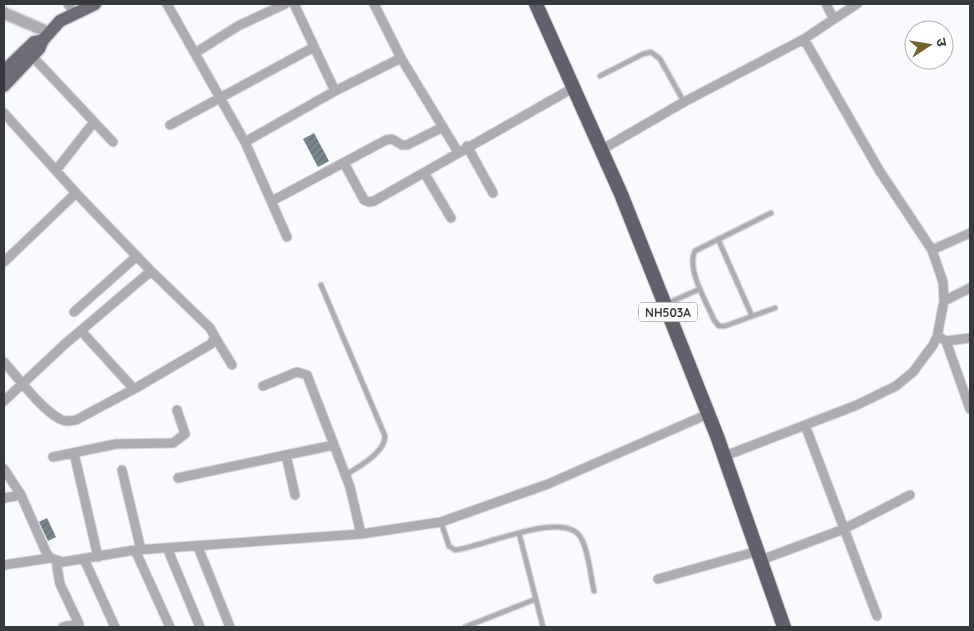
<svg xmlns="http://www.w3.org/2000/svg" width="974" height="631" viewBox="0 0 974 631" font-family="Quicksand,'Noto Sans Devanagari',sans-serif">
	<defs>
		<pattern id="building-hatch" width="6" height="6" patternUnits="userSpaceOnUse" patternTransform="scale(1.25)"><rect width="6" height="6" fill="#77878d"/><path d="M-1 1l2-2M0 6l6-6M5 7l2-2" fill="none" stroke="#626f75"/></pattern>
	</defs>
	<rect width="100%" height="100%" fill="#f8fafd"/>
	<path fill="url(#building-hatch)" d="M314,133L329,161L318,167L303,139Z
		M47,518L56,537L48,541L39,522Z"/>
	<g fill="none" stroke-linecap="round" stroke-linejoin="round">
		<defs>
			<path id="service" d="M600,76L643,54L651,52L660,59L684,102
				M771,213L695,251C686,269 707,303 714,320L719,326H725L775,308
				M718,239L752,316
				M321,285L385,436C385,453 359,466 346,475
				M666,304L700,289
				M441,522L449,546L455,550C481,548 565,508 581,538C589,552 590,574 594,591
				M519,533L543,627
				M465,627L536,599"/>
			<path id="minor" d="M68,4L71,9
				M167,4L245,142L287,237
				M294,4L335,91
				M374,4L401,58L458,152
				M834,19L857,4
				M195,53L238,26L285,4
				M32,56L113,142
				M4,113L76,193
				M170,125L314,47
				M245,142L335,91L401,58
				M467,146L493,193
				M601,150L684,102L804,39L834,19L826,4
				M344,163L364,200L369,202L374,201L573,88
				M57,169L94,122
				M425,174L451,218
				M272,201L386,140L392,139L402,145H407L443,127
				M932,250L970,233
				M4,262L76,193L151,271L210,328L215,337L211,344L134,389L76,420C70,421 65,422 60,419C41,409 19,379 4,362
				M944,301L970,288
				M74,312L137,256
				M82,332L134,389
				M215,337L232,365
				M941,338L946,341L970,338
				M946,341L970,409
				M263,386L297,372L307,375L334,445
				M4,401L65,344L151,271
				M805,425L877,616
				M74,453L98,557
				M725,456L857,405L896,386L913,372L933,345L937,337L944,301L943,282L932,250L879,170L804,39
				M53,457L116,444L173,443L185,434L177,410
				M4,469L21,495L46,552L50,558L63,562L135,550L361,534L441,522L548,484L708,414
				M122,470L141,550
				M178,478L286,455
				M295,495L286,455L334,445L350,487L361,534
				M4,498L21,495
				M198,547L230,627
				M135,550L170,627
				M168,550L200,627
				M84,559L115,627
				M761,560L844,529L910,495
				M56,561L60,584L79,624L63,627
				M4,565L50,558
				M658,579L758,551"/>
			<path id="tertiary" d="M4,13L50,33"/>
			<path id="primary" d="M4,71L34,42L43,40
				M4,86L39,49L43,40L60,21L95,4"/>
			<path id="trunk" d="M536,4L621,194L717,436L784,627"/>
		</defs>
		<use href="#service" stroke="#d5d7db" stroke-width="7"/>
		<use href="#minor" stroke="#d5d7db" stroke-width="11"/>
		<use href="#tertiary" stroke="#d5d7db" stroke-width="14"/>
		<use href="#primary" stroke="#d5d7db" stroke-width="15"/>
		<use href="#trunk" stroke="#d5d7db" stroke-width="16"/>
		<use href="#service" stroke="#adacb3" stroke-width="4.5"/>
		<use href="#minor" stroke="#adacb3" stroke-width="9"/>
		<use href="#tertiary" stroke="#adacb3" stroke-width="11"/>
		<use href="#primary" stroke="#6d6c77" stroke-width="12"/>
		<use href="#trunk" stroke="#62606c" stroke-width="14"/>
	</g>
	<g text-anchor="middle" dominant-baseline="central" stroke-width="4" stroke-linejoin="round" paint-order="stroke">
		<rect fill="#fff" stroke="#727579" stroke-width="1" x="639" y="302.5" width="58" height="19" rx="4"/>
		<g font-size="12" font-weight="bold" fill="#363a3f">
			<text x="668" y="312">NH503A</text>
		</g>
	</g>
	<rect width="974" height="631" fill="none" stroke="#363a3f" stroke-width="10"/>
	<g transform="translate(929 45) rotate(78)"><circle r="24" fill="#ffffff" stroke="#afb0b2"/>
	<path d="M0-4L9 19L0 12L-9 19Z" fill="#73612f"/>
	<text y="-8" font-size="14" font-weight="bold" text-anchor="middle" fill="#363a3f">उ</text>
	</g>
</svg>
